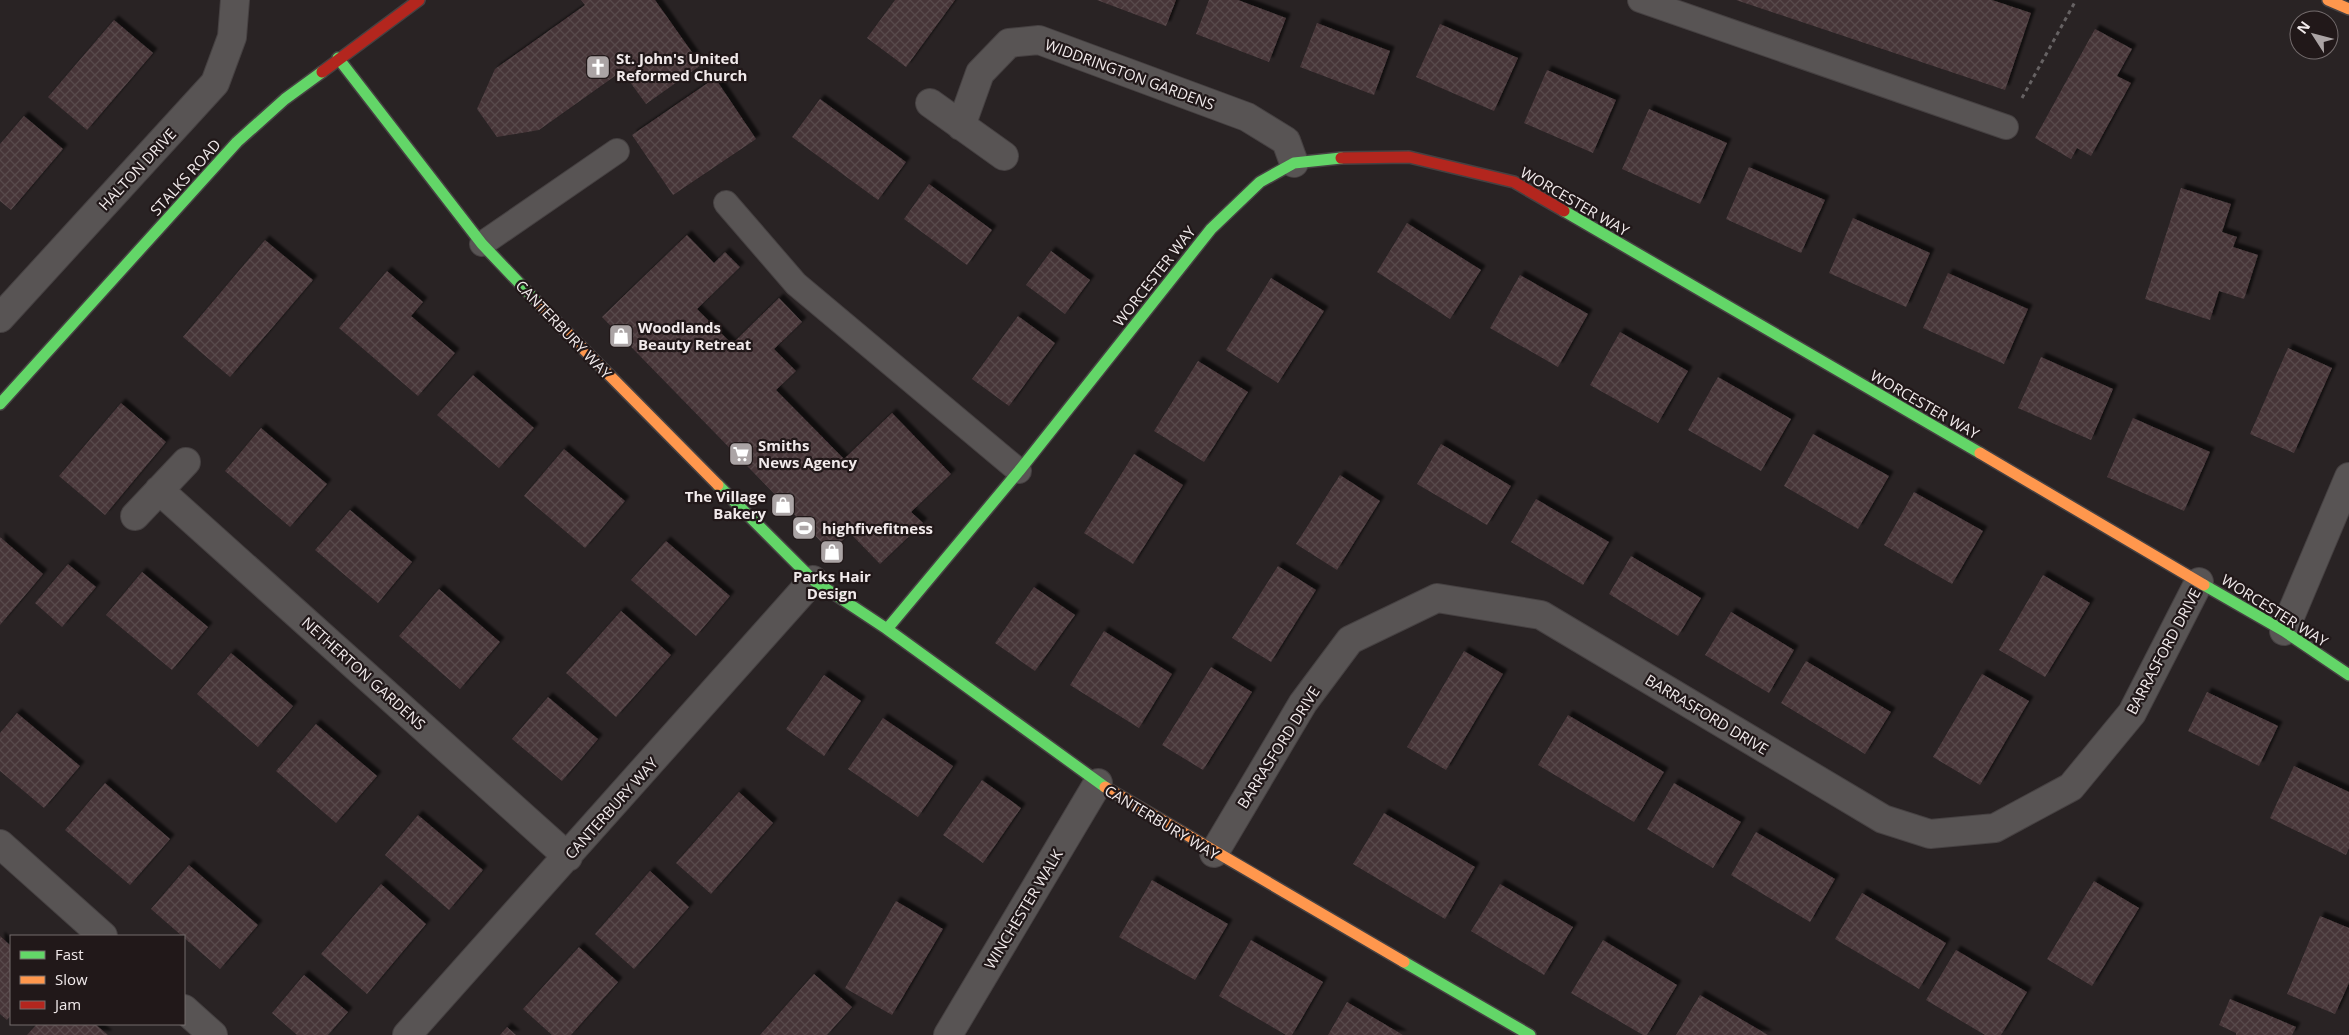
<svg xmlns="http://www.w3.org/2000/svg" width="2349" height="1035" viewBox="0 0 2349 1035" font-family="'Open Sans',sans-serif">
	<defs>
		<pattern id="building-cross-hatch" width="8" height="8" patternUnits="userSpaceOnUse" patternTransform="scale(1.25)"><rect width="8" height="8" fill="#473639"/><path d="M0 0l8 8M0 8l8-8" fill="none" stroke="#594a4c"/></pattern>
		<filter id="shadow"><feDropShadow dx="4.5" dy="-4.5" stdDeviation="1" flood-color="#0009"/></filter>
	</defs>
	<rect width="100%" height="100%" fill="#292324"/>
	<path fill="url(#building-cross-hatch)" filter="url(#shadow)" d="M581,0H655L701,65L646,104L622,71L539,130L497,137L477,109L495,69L585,5Z
		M895,0H955L906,67L867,38Z
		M1097,0H1176L1166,26Z
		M1209,0H1238L1286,18L1269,62L1196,34Z
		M1736,0H1992L2031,13L2005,90Z
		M114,20L153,53L87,130L48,97Z
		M1317,23L1390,51L1374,95L1300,67Z
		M1440,24L1518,58L1494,111L1416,77Z
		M2095,29L2132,49L2117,76L2131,83L2091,156L2077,148L2071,159L2035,138Z
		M1547,70L1616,100L1593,153L1524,123Z
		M715,78L756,139L673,195L632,135Z
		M820,99L906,162L878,200L792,137Z
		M1649,109L1727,143L1700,204L1622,169Z
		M24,116L63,149L11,210L0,201V144Z
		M1749,167L1825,200L1801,253L1726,219Z
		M929,184L992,230L967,265L904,219Z
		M2181,188L2231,204L2222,232L2237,237L2233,247L2258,255L2244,299L2219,291L2210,320L2145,299Z
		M1853,218L1930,253L1906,307L1829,273Z
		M1407,223L1481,270L1450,319L1377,272Z
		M687,235L714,263L725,252L740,267L697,309L732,344L779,298L802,322L774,349L796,371L776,390L844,459L892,413L951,474L911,512L923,523L880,564L850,533L831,552L602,317Z
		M265,240L313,280L230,377L183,337Z
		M1051,251L1090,280L1065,314L1026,285Z
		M387,271L423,302L411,316L455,353L418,396L339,328Z
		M1948,273L2028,309L2004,364L1923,328Z
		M1520,275L1588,314L1558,367L1490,328Z
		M1271,278L1324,311L1278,383L1226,350Z
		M1018,316L1055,343L1009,406L972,379Z
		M1620,332L1688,371L1658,423L1590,385Z
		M2288,348L2332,368L2294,453L2250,434Z
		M2041,357L2113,389L2091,440L2018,408Z
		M1198,361L1248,392L1204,462L1154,431Z
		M473,375L534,428L499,468L437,415Z
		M1718,377L1791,419L1761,471L1688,430Z
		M121,403L166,442L105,515L59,476Z
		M2133,418L2210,452L2184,511L2107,477Z
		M261,428L327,484L290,527L225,471Z
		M1813,434L1889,476L1858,529L1784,486Z
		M1441,444L1511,486L1487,525L1417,484Z
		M564,449L625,501L585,548L524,496Z
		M1134,454L1183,485L1133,564L1084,533Z
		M1340,475L1380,501L1337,570L1296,544Z
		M1914,492L1983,531L1952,584L1884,545Z
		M1536,499L1609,542L1583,585L1511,542Z
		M350,510L412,562L378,603L315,550Z
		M0,537L43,574L0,625Z
		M666,541L730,596L696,636L631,580Z
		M1631,556L1701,598L1678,636L1609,594Z
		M68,564L96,587L62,627L35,603Z
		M1278,566L1316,590L1271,662L1232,638Z
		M142,572L208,627L172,670L106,615Z
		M2043,575L2090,603L2045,677L1999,650Z
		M1034,587L1075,615L1035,671L995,643Z
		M439,589L500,642L460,689L399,636Z
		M621,611L671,655L616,717L566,673Z
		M1731,612L1794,650L1769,693L1705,655Z
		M1104,631L1172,674L1139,728L1070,685Z
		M1464,651L1503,674L1446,770L1407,747Z
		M231,653L293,706L258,747L197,694Z
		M1806,661L1891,712L1865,754L1781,703Z
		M1211,667L1252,692L1203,770L1162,745Z
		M1982,674L2029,701L1980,785L1933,757Z
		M824,675L861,701L824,756L786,729Z
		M2207,692L2278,726L2259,766L2188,731Z
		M548,697L598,739L562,781L512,739Z
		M17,713L80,766L44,808L0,771V733Z
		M1568,715L1664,772L1634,822L1538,765Z
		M883,718L953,766L918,817L848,769Z
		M316,724L377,776L336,823L276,771Z
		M2294,766L2349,792V848L2346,855L2270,818Z
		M982,780L1021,808L983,863L943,835Z
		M105,783L170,839L130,885L65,830Z
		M1674,783L1741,822L1713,868L1647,829Z
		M739,792L773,823L711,894L676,863Z
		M1384,813L1475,867L1445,919L1353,864Z
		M418,815L483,870L449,910L385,855Z
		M1756,832L1835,879L1810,922L1731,875Z
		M189,865L258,925L220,969L151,909Z
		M650,871L689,907L634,969L595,934Z
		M1152,880L1228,924L1195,980L1119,937Z
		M2094,881L2139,908L2092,986L2047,959Z
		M381,884L426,924L367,994L321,954Z
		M1500,884L1573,927L1544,975L1471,931Z
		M1862,893L1946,943L1919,989L1835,939Z
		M896,901L943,929L892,1015L845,988Z
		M2320,916L2349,928V983L2335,1014L2287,994Z
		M0,936L11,946V1015L7,1020L0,1014Z
		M1251,940L1323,982L1292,1035H1286L1219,996Z
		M1603,940L1677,985L1647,1035H1643L1571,993Z
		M579,947L618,982L571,1035H552L523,1009Z
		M1956,950L2027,992L2001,1035H1985L1926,1000Z
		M814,974L852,1007L827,1035H760Z
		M304,975L348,1012L328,1035H297L272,1013Z
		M1700,995L1768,1035H1676Z
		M2230,999L2296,1027L2292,1035H2236V1033L2219,1025Z
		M1347,1002L1403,1035H1328Z
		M37,1024H95L108,1035H27Z
		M507,1027L516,1035H500Z"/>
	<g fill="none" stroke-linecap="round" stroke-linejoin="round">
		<defs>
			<path id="lane" d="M1640,0L2006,127
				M726,203L796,284L1019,471
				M482,244L617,151"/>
			<path id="street" d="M930,103L1004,156
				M961,126L980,73L1009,43L1039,40L1247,117L1286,141L1294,163
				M0,318L215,83L232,37L235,0
				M159,490L568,857
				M135,516L186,462
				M2284,631L2349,477
				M0,844L103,936
				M1214,853L1303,703L1350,640L1437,598L1541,615L1883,819L1930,834L1995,828L2071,787L2132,713L2199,582
				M184,1009L213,1035
				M407,1035L813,580
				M948,1035L1098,783"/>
			<path id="fast" d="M338,58L482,244L541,306
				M1564,211L1980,453
				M0,404L237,142L285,99L322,72
				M718,485L813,580L887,629L1105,787
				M2204,585L2284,631L2349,675
				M887,629L1019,471L1211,229L1260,182L1294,163L1341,158
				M1404,962L1530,1035"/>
			<path id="slow" d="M2328,0L2349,9
				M541,306L718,485
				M1980,453L2204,585
				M1105,787L1404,962"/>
			<path id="jam" d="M322,72L419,0
				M1341,158L1409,157L1514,182L1564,211"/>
		</defs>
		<use href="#lane" stroke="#464142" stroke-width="26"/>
		<use href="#street" stroke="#464142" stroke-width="30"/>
		<use href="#fast" stroke="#464142" stroke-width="14"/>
		<use href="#slow" stroke="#464142" stroke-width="14"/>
		<use href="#jam" stroke="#464142" stroke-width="14"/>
		<path stroke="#666263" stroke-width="3" stroke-dasharray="4 4" stroke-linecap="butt" d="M2022,98L2076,0"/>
		<use href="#lane" stroke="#585454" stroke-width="24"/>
		<use href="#street" stroke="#585454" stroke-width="28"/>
		<use href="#fast" stroke="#63d668" stroke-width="11"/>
		<use href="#slow" stroke="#ff974d" stroke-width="11"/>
		<use href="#jam" stroke="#b3261e" stroke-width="11"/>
	</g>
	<defs>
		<symbol id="church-square" viewBox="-11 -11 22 22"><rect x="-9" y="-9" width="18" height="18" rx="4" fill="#aba4a5" stroke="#211819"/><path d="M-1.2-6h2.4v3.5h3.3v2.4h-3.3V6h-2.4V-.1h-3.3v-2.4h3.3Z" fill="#fff"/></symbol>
		<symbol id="shop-square" viewBox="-11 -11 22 22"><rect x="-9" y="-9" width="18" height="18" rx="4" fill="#aba4a5" stroke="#211819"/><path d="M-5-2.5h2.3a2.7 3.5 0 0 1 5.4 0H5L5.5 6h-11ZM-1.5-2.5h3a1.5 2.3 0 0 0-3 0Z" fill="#fff"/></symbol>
		<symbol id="supermarket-square" viewBox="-11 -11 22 22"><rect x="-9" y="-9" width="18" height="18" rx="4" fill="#aba4a5" stroke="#211819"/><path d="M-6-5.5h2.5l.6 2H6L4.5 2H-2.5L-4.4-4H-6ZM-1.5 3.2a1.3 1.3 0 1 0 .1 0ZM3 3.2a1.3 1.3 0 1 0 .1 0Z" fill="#fff"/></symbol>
		<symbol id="stadium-square" viewBox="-11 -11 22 22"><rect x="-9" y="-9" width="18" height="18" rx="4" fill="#aba4a5" stroke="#211819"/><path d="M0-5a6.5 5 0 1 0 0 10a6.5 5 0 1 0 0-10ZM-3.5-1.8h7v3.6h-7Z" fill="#fff"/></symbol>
	</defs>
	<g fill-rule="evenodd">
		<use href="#church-square" x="584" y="53" width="28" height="28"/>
		<use href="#shop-square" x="607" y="322" width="28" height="28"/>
		<use href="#supermarket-square" x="727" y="440" width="28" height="28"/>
		<use href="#shop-square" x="769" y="491" width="28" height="28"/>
		<use href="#stadium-square" x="790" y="514" width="28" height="28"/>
		<use href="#shop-square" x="818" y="538" width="28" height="28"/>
	</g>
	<g text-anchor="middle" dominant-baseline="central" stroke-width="4.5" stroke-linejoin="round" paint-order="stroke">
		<g font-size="15" font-weight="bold" fill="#f1eaeb" stroke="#211819" text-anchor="start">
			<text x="616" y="58">St. John's United<tspan x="616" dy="17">Reformed Church</tspan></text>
			<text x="638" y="327">Woodlands<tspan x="638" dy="17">Beauty Retreat</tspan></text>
			<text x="758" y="445">Smiths<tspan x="758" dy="17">News Agency</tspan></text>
			<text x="766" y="496" text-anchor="end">The Village<tspan x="766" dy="17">Bakery</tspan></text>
			<text x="822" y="528">highfivefitness</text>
			<text x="832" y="576" text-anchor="middle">Parks Hair<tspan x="832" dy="17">Design</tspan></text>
		</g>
		<g font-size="15" fill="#f1eaeb" stroke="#211819">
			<text transform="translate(1130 74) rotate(20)">WIDDRINGTON GARDENS</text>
			<text transform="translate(137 169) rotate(-47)">HALTON DRIVE</text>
			<text transform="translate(185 177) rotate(-48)">STALKS ROAD</text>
			<text transform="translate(1575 201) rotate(30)">WORCESTER WAY</text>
			<text transform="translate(1154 276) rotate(-52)">WORCESTER WAY</text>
			<text transform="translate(564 329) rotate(46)">CANTERBURY WAY</text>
			<text transform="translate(1925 404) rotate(30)">WORCESTER WAY</text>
			<text transform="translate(2275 610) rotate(32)">WORCESTER WAY</text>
			<text transform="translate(2163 651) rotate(-62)">BARRASFORD DRIVE</text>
			<text transform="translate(364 673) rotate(42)">NETHERTON GARDENS</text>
			<text transform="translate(1707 714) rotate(31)">BARRASFORD DRIVE</text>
			<text transform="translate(1278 747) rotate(-58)">BARRASFORD DRIVE</text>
			<text transform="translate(611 808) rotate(-48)">CANTERBURY WAY</text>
			<text transform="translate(1162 822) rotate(31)">CANTERBURY WAY</text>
			<text transform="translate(1023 909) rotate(-59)">WINCHESTER WALK</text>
		</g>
	</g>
	<rect x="10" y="935" width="175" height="90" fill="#211819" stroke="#746c6d"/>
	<rect x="20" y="951" width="25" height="8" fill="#63d668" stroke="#746c6d"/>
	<text x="55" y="960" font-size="15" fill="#f1eaeb">Fast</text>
	<rect x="20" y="976" width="25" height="8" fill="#ff974d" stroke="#746c6d"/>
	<text x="55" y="985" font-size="15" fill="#f1eaeb">Slow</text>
	<rect x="20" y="1001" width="25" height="8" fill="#b3261e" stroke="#746c6d"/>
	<text x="55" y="1010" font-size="15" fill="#f1eaeb">Jam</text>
	<g transform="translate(2314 35) rotate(306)"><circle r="24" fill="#211819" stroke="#746c6d"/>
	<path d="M0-4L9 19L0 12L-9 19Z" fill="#aba4a5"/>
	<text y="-8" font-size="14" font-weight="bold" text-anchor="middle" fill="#f1eaeb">N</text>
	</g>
</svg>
